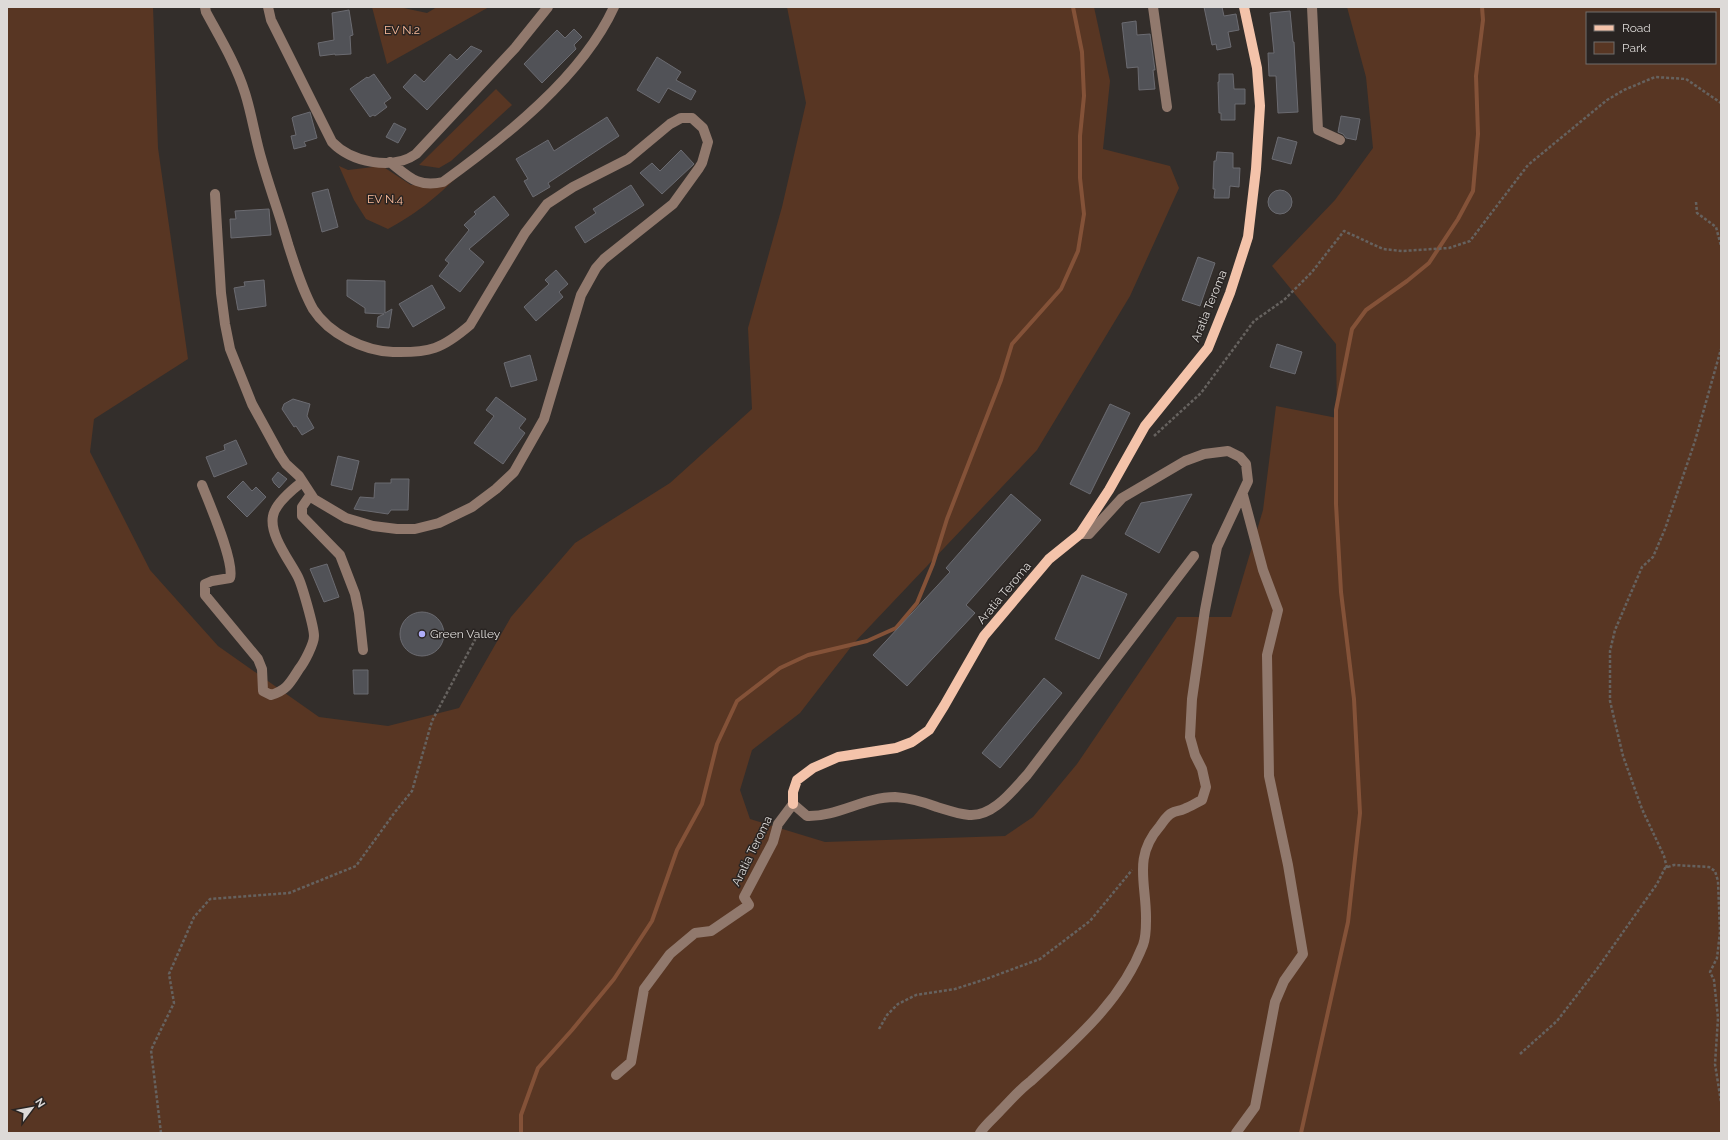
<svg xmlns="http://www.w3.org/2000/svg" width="1728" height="1140" viewBox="0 0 1728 1140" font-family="Raleway,sans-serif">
	<rect width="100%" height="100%" fill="#332e2b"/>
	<path fill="#583623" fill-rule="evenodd" d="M7,7H153L158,148L188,359L94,419L90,452L150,570L218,646L319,717L388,726L459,708L511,617L575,543L670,483L752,409L748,328L782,207L806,103L787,7H1094L1110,81L1103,149L1170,166L1179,188L1130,296L1037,450L854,643L800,713L752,750L740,790L750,819L825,842L1005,836L1033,817L1077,764L1177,617H1231L1263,510L1276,406L1337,418L1336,344L1272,266L1335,200L1373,148L1366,77L1347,7H1721V1133H7ZM1587,13H1715V63H1587Z
		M372,7H399L427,13L437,7H489L387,64Z
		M496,89L512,105L451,161L439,168L419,165Z
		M339,166L348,170L382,166L411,185L455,179C432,201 415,214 388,229L366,219L354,200Z"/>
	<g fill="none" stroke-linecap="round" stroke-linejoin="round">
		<path stroke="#845238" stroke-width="4" d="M521,1133V1115L538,1068L572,1030L614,979L652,921L677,850L702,804L717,744L737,701L780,668L808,655L867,641L896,628L917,603L933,564L947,519L1001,380L1012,344L1061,289L1078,251L1084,214L1080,178V136L1084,96L1082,52L1073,7
			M1301,1133L1348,922L1360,813L1354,699L1341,592L1336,504V410L1352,329L1366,310L1407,281L1429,263L1458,219L1473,191L1478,134L1476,76L1483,20L1482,7"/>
	</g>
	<path fill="#515257" stroke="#6b6b71" d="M1204,7H1222L1224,16L1236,14L1239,30L1228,32L1231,47L1217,50L1216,44L1212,45Z
		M349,10L353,35L350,36L351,54L335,55V54L320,56L318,43L334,40L332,13Z
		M1290,11L1293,42H1294L1298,112L1278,113L1276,76H1269L1268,53H1274L1270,13Z
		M1136,21L1137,35L1150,34L1154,63L1155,70H1153L1155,89L1139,90L1138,67L1127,68L1122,23Z
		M574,29L582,37L574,45L576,49L542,83L524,64L557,30L565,38Z
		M471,46L482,51L427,110L403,87L415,74L424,82L450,54L457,60Z
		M657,57L681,72L676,80L696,91L691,100L668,88L659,103L637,90Z
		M374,74L391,98L384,103L387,107L375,116L373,115L370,117L350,89L367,77L368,78Z
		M1219,74H1233L1234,89H1245V104H1235V120H1221V113H1219L1218,82H1219Z
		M310,112L317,138L304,142L306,146L294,149L291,136L296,135L292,118L293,117Z
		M1341,116L1360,119L1356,140L1346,138L1343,134L1338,132Z
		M607,117L619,136L548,183L550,187L533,197L524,181L528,179L516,159L548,140L554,151Z
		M394,123L406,129L398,143L386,137Z
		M1278,137L1297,142L1291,164L1272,159Z
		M681,150L694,164L662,194L640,173L652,163L660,171Z
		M1217,152L1233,153V168H1240L1239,187L1230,186L1229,198H1214L1215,189H1213L1214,161H1216Z
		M631,185L644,205L585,243L575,227L596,213L593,209Z
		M328,189L338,227L322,232L312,193Z
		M1268 202a12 12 0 1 1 24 0a12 12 0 1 1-24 0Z
		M494,196L509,215L469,249L484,262L460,292L439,276L449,263L445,260L469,230L464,225L476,214L474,212Z
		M269,209L271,235L231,238L230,219H236L235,211Z
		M1198,257L1215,263L1200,306L1182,300Z
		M556,270L568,284L559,292L563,297L536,321L524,307L549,284L545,280Z
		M264,280L266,306L238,310L234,288L245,286L244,282Z
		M347,280L385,281V313L392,309L389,328L377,327L378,317L384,314L365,313V308L347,296Z
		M432,285L445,308L413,327L399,304Z
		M1277,344L1302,352L1295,374L1270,367Z
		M530,355L537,380L511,387L504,363Z
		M496,397L526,419L519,428L525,433L503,464L474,443L494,416L486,410Z
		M293,399L310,404L307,416L314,428L302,435L296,426L294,427L282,409L284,404Z
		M1110,404L1130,413L1090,494L1070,484Z
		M236,440L247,464L214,477L206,457L225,450L224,445Z
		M338,456L359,461L352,490L331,485Z
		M278,472L287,479L279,488L274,483L272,479Z
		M391,479H409L408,510H391L388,514L354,509L360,497L374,498L375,483H391Z
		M243,481L252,491L256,487L266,497L247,517L227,497Z
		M1011,494L1041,520L966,605L975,613L907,686L873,655L950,572L946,568Z
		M1192,494L1159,553L1125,534L1141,503Z
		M327,564L339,597L324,602L310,569Z
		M1082,575L1127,594L1099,659L1055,639Z
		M400 634a22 22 0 1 1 44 0a22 22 0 1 1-44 0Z
		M353,670H368V694H354Z
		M1044,678L1062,693L1000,768L982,753Z"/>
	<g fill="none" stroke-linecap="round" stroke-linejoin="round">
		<path stroke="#66625f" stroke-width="2.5" stroke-dasharray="3 2" stroke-linecap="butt" d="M1696,202L1697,213L1716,227L1721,246
			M1154,436L1201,393L1254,321L1284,300L1312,272L1344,231L1383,249L1402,251L1449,248L1470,241L1528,165L1607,100L1624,90L1655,77L1686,79L1721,103
			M1667,868L1664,856L1642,809L1623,756L1610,701V651L1615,630L1642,567L1653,557L1665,529L1695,441L1721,349
			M879,1029L887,1015L898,1004L916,995L955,989L986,979L1040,959L1090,921L1132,870
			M1520,1054L1557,1021L1597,969L1657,884L1665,868L1674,865L1709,867L1715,871L1718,881L1720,932L1717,958L1710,972L1714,980L1718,1018L1715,1064L1721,1102
			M161,1133L151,1050L174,1003L169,974L194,917L210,899L289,893L356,866L395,812L412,791L432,721L478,634"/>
		<path stroke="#91796d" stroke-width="10" d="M205,7L206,12C220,38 236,64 245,93C252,115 255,138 262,161C270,189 280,216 288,244C295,266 302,289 313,309C329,334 364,351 393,352C430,353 442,349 470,325L525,233L547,204L573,187L628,159L670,124L681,118H692L703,128L708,142L702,163L699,168L673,204L604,259L596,268L581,295L544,419L514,472L496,489L472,507L439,523L415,529H397L373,526L346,518L314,499L299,476L286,464L280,455L252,404L230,349L225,324L221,293L215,194
			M268,7L271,20L332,142C351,162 392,171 416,154L515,48L548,7
			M1153,7L1167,107
			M1312,7L1318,130L1340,140
			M390,162C409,177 418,188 443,182C504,138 582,77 614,7
			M202,485C209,503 235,562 230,578L212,581L205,584V595L258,659L262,669L263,691L271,695C287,690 290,683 299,669C304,663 314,644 314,636C314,627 302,585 298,577C290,561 269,535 273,516C275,504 293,489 302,482
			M311,494L302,507V516L340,555L355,594L359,613L363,650
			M616,1075L631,1062L644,989L670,954L695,933L711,931L749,905L744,897L773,842L778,824L793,804L807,816C837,817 864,797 895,797C909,798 924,802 937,807C947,810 958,814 969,815C993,817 1012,791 1027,775L1194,556
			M980,1133C986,1124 994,1118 1001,1110C1011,1100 1019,1090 1031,1081C1074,1041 1121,1002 1143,945C1146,937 1146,929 1146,921C1147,884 1132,858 1160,826C1163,822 1167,815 1172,813C1175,811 1180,811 1184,809C1190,807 1196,803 1202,800L1206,787L1202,769L1195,755L1190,737L1192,699L1205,610L1217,547L1248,481L1246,464L1240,457L1228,451L1204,454L1185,461L1122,498L1089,534H1080
			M1236,1133L1255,1107L1275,1002L1284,981L1303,954L1288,865L1269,776L1267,655L1278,610L1263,570L1243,495"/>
		<path stroke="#f4c3aa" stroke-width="10" d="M793,804V792L797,780L813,768L838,757L896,748L912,742L929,730L944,706L984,636L1049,559L1080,534L1109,490L1145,426L1208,348L1230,293L1248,237L1256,169L1260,106L1257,68L1244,7"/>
	</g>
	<circle fill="#afaefa" stroke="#292422" stroke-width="1.5" cx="422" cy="634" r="4"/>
	<g text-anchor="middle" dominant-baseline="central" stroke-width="3" stroke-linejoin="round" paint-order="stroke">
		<g font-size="12" fill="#fdbd9c" stroke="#292422">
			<text x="402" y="30">EV N.2</text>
			<text x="385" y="199">EV N.4</text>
		</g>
		<g font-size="12" fill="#dddad8" stroke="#292422">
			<text transform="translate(1209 306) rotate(-68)">Aratia Teroma</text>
			<text transform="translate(1004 593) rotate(-50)">Aratia Teroma</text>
			<text transform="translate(752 851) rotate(-64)">Aratia Teroma</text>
		</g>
		<g font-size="12" fill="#dddad8" stroke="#292422" text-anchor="start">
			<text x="430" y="634">Green Valley</text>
		</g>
	</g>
	<rect width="1728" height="1140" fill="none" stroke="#dddad8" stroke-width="16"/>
	<rect x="1586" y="12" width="130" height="52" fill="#292422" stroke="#716d6b"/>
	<rect x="1594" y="25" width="20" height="6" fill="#f4c3aa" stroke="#716d6b"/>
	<text x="1622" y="32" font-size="12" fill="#dddad8">Road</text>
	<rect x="1594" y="42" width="20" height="12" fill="#583623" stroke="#716d6b"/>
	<text x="1622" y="52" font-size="12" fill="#dddad8">Park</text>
	<g transform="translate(32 1108) rotate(58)" stroke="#292422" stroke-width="3" paint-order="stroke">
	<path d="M0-3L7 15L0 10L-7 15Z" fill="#dddad8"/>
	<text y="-6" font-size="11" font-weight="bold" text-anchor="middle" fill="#dddad8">N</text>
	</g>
</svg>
